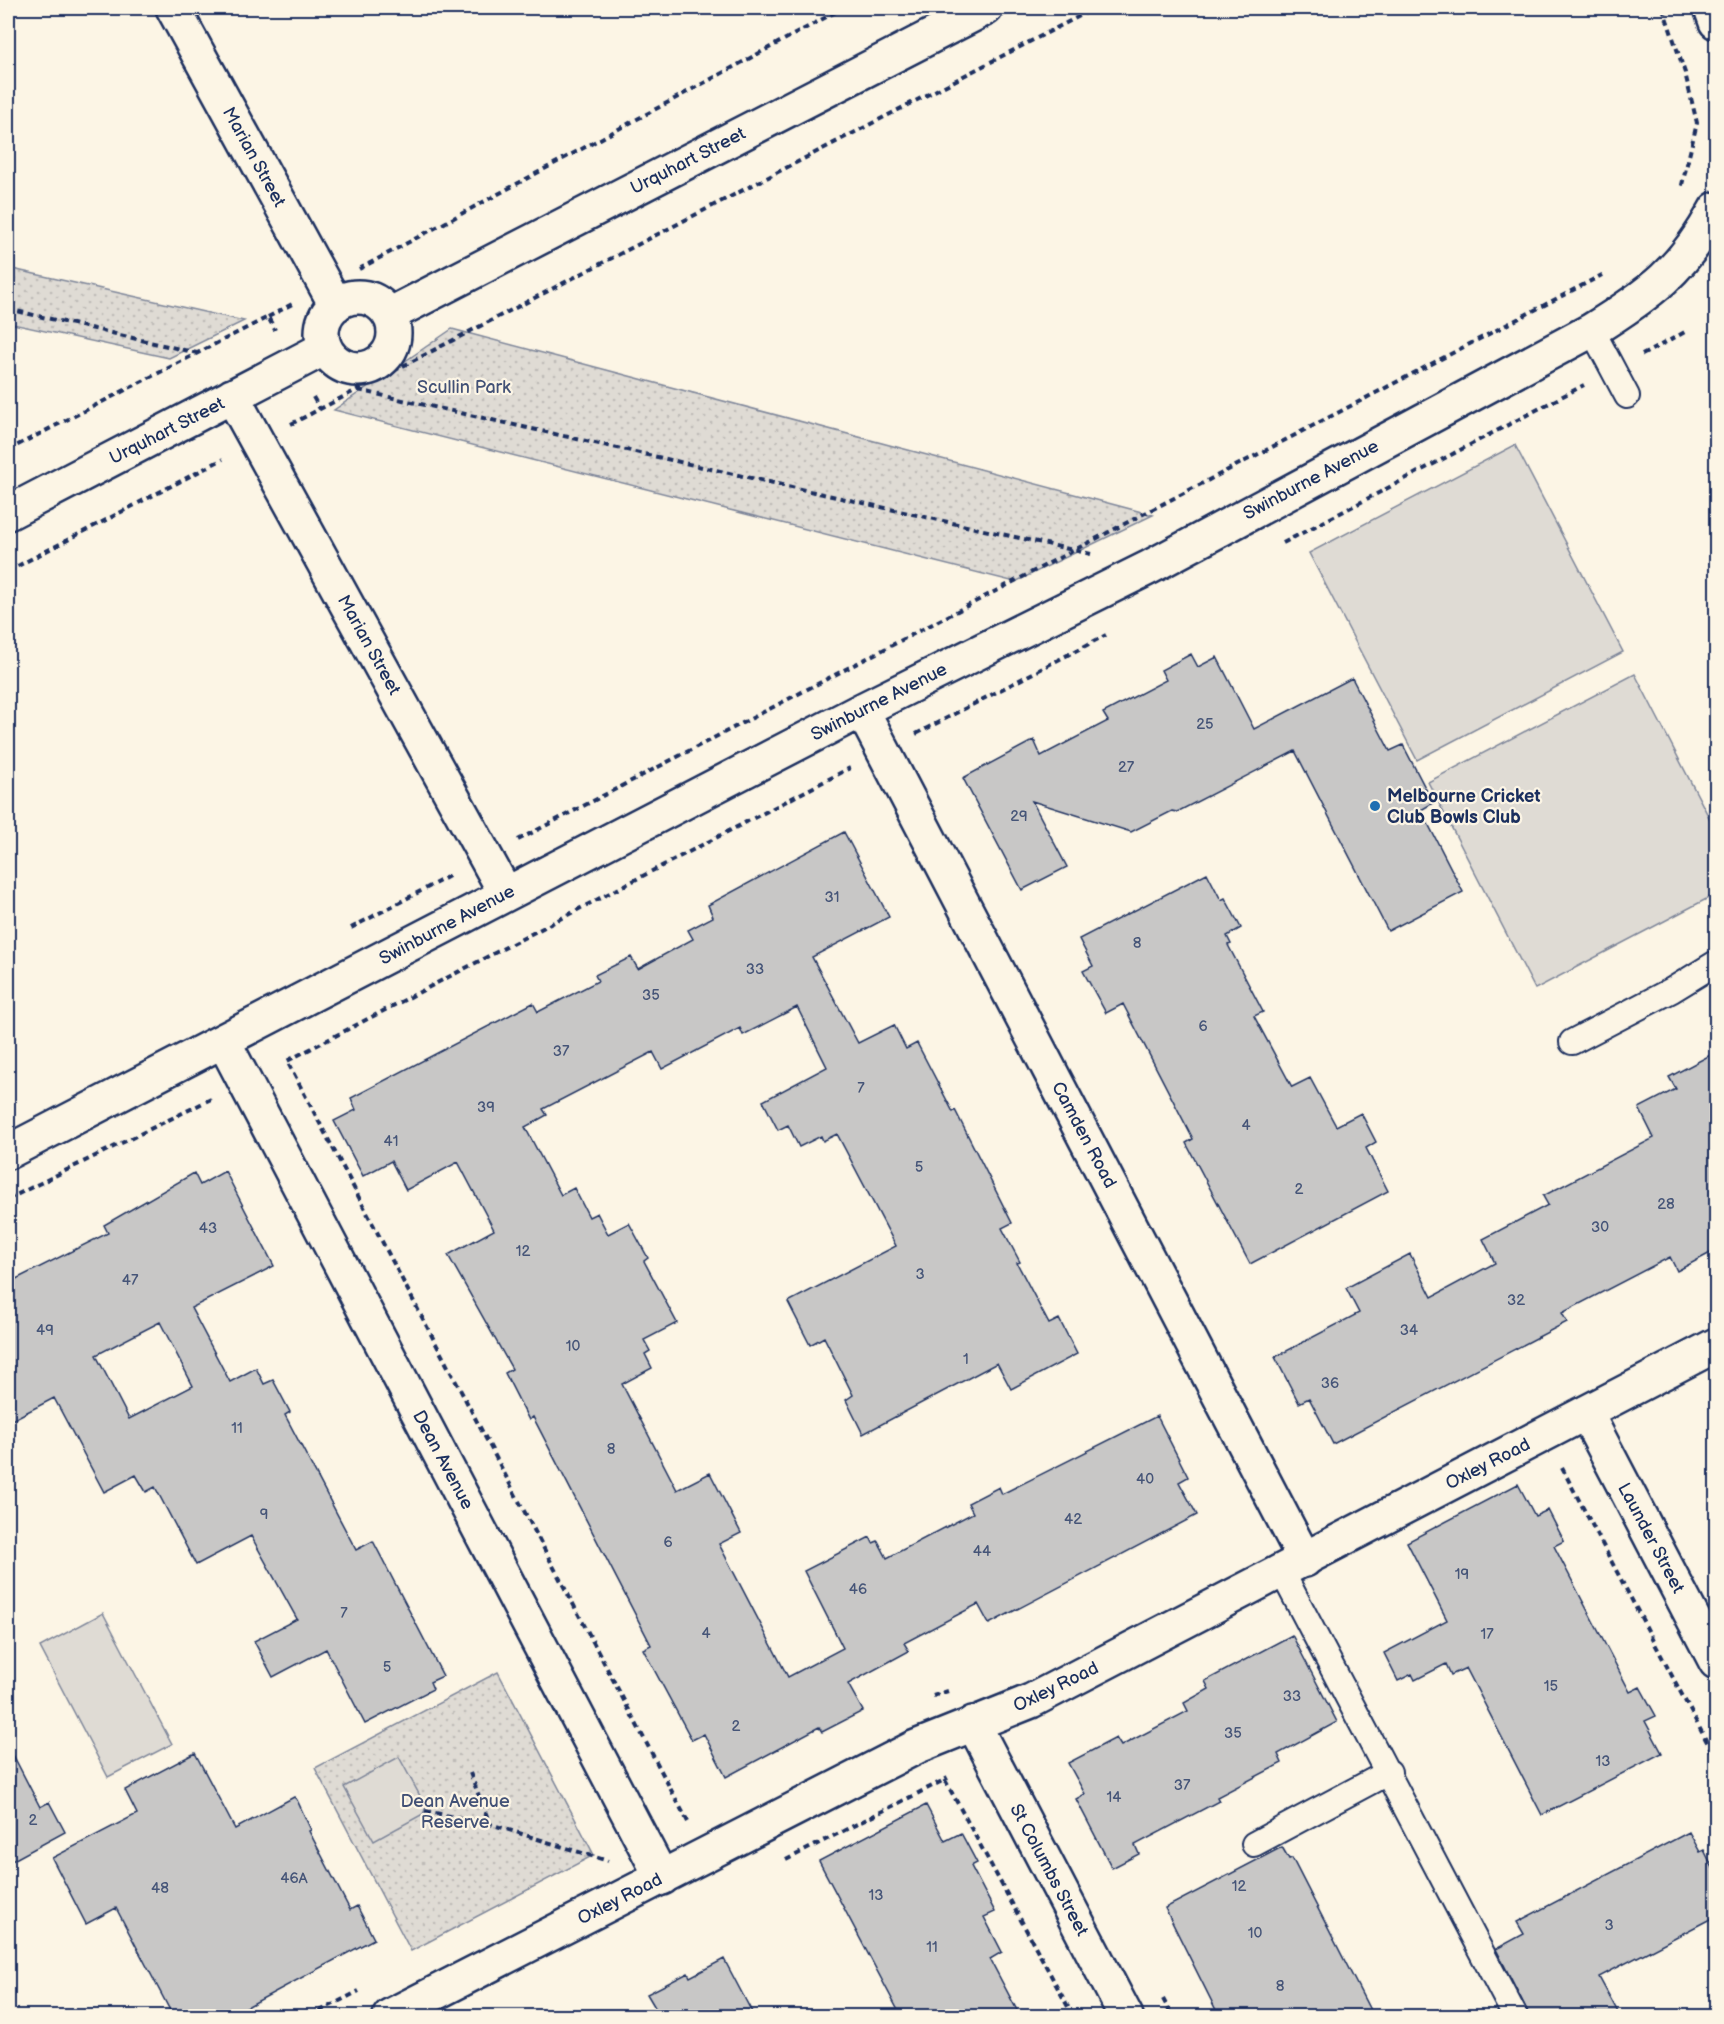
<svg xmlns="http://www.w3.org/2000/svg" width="1724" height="2024" viewBox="0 0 1724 2024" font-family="'Balsamiq Sans',sans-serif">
	<defs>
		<pattern id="grass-dots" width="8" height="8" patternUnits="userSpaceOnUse" patternTransform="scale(1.5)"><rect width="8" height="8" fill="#dfdbd4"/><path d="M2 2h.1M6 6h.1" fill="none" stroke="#bfbcb8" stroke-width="1.8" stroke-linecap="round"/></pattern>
	</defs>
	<rect width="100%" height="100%" fill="#fcf5e5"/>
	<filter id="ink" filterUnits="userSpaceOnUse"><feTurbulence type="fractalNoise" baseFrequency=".0167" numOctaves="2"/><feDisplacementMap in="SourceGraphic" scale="12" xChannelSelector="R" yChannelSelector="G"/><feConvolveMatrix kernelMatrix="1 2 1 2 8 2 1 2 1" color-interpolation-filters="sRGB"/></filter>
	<g filter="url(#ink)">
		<path fill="url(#grass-dots)" stroke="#7d8599" stroke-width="1.5" d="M8,268L244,321L169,358L8,323Z
			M452,329L1153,515L1015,582L334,410Z
			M498,1672L594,1855L411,1951L315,1768Z"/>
		<path fill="#dfdbd4" stroke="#7d8599" stroke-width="1.5" d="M1515,445L1623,652L1417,760L1309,553Z
			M1635,674L1716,831V894L1535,989L1428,782Z
			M103,1613L172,1744L108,1777L40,1647Z
			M399,1757L426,1807L423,1814L374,1841L344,1787Z"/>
		<path fill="#c8c7c6" stroke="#1b2f5e" stroke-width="1.5" fill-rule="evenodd" d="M1191,654L1198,667L1217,657L1254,729L1352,678L1390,751L1403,745L1433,803L1421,810L1463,892L1388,931L1295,751L1177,812L1172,811L1131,832L1032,801L1067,867L1022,890L963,778L1034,740L1041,756L1108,721L1103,713L1166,680L1161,670Z
			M844,832L889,917L812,957L858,1043L894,1025L906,1049L917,1043L953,1112L955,1110L1012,1223L1002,1228L1020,1262L1017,1263L1049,1324L1059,1319L1077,1354L1011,1389L997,1363L863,1434L846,1400L853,1395L824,1337L810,1345L788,1302L896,1246L837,1134L823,1141L821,1136L799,1147L788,1125L778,1130L763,1101L827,1067L797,1007L743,1035L740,1028L662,1069L653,1052L543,1109L547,1115L525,1127L561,1195L574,1188L589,1217L597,1213L608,1234L629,1223L648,1258L644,1261L677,1323L644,1340L650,1351L645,1354L652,1368L622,1384L677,1490L710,1473L741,1533L719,1544L788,1677L843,1648L804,1571L870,1537L873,1543L878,1541L887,1558L973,1513L968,1503L999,1487L1002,1494L1157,1416L1188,1477L1179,1482L1197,1515L989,1624L978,1604L904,1643L909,1651L848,1684L863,1711L822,1732L819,1727L726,1777L704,1734L692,1740L643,1649L651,1645L533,1417L529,1420L505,1373L512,1369L448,1255L494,1230L458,1162L406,1190L391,1161L363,1176L334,1121L356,1110L351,1098L533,1003L538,1012L598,981L595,975L631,957L638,969L693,939L688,930L713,917L708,905Z
			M1207,873L1221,900L1225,898L1241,928L1227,936L1231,944L1228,945L1263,1012L1254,1016L1292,1087L1310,1078L1336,1126L1361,1113L1376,1142L1366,1148L1388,1191L1250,1264L1186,1143L1193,1139L1123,1004L1106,1013L1083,971L1093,966L1079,939Z
			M1716,1052V1250L1677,1271L1670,1257L1562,1313L1567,1322L1333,1444L1309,1398L1299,1403L1275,1357L1359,1313L1346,1288L1410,1254L1432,1297L1495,1263L1483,1239L1548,1205L1543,1196L1654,1138L1639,1108L1676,1089L1669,1077Z
			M225,1171L274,1266L191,1308L230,1382L256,1368L264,1384L273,1380L290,1412L285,1415L356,1550L373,1541L443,1676L430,1682L433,1689L365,1724L326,1649L273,1677L254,1641L297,1619L251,1536L196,1565L155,1487L146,1492L136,1475L104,1492L54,1398L8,1422V1283L108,1233L104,1225L194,1173L200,1185ZM160,1322L193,1386L129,1419L96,1355Z
			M1518,1484L1535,1516L1548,1510L1564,1541L1554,1546L1604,1642L1630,1692L1640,1687L1656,1716L1645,1721L1662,1753L1542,1815L1466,1668L1451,1675L1446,1664L1415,1680L1412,1674L1398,1681L1384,1653L1447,1620L1407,1542Z
			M1292,1635L1337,1722L1278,1754L1282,1763L1217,1797L1219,1801L1135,1845L1139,1854L1112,1868L1076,1799L1085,1794L1068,1763L1116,1738L1121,1746L1188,1711L1184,1703L1209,1689L1205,1681Z
			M8,1745L40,1807L49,1802L65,1832L8,1863Z
			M195,1753L235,1829L294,1797L297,1800L311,1830L309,1831L350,1910L357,1906L374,1939L230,2016H173L116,1908L86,1924L52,1858L137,1814L125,1790Z
			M926,1805L945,1841L961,1833L977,1863L971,1866L995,1912L984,1917L1002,1952L990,1959L1020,2016H901L819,1861Z
			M1689,1832L1700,1852L1704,1850L1716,1874V1916L1599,1977L1620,2016H1530L1496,1949L1524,1934L1517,1922Z
			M1282,1847L1289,1859L1292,1858L1373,2016H1219L1165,1908Z
			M724,1959L754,2016H660L647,1994L688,1973L690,1977Z"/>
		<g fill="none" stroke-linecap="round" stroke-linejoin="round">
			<defs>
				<path id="service" d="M1592,330L1627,396
					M1572,1042L1672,990L1716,963
					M1282,1572L1515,2016
					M1254,1844L1389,1772"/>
				<path id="minor" d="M173,8L336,305
					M1711,8L1716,22
					M322 333a36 36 0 1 1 72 0a36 36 0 1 1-72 0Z
					M389,315L986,8
					M232,396L506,894
					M8,513L325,348
					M862,710L1305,1560
					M224,1042L662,1878
					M8,1152L862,710L1150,567L1592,330C1650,294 1683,270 1716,209
					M1586,1413L1716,1662
					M973,1723L1126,2016"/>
				<path id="tertiary" d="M390,2016L916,1747L1031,1701L1716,1345"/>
			</defs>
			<use href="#service" stroke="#1b2f5e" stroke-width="28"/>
			<use href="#minor" stroke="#1b2f5e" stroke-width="38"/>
			<use href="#tertiary" stroke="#1b2f5e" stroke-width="38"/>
			<path stroke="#1b2f5e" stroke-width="4" stroke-dasharray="6 4.5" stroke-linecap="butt" d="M1663,8L1685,73L1697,123L1681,189
				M359,269L843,8
				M8,309L197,353
				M268,317L294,303
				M1642,355L1685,332
				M358,390L1091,554
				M313,397L320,409
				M291,424L1095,8
				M8,450L268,317L275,330
				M1283,543L1584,385
				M8,571L223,459
				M916,734L1106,635
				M518,840L1602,275
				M351,928L453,874
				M8,1199L211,1099
				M1562,1468L1716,1759
				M933,1696L948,1691
				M470,1773L490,1824
				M945,1780L1073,2016
				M425,1811L490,1824L608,1861
				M688,1822L287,1061L850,768
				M786,1860L948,1778
				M1163,1999L1172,2016
				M310,2016L359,1991"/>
			<use href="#service" stroke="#fcf5e5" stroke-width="24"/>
			<use href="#minor" stroke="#fcf5e5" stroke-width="33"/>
			<use href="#tertiary" stroke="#fcf5e5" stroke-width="33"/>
		</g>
	</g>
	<circle fill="#1f6fb2" stroke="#fcf5e5" stroke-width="2" cx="1375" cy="806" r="6"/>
	<g text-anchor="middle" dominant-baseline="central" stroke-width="4.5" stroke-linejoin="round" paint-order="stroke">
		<g font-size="15" fill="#465578">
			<text x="1205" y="724">25</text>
			<text x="1126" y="767">27</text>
			<text x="1019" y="816">29</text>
			<text x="832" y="897">31</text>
			<text x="1137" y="943">8</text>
			<text x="755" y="969">33</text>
			<text x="651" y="995">35</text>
			<text x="1203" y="1026">6</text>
			<text x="561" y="1051">37</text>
			<text x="861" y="1088">7</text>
			<text x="486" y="1107">39</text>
			<text x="1246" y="1125">4</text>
			<text x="391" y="1141">41</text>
			<text x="919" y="1167">5</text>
			<text x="1299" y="1189">2</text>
			<text x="1666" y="1204">28</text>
			<text x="1600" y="1227">30</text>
			<text x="208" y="1228">43</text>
			<text x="523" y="1251">12</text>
			<text x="920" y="1274">3</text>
			<text x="130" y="1280">47</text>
			<text x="1516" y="1300">32</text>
			<text x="45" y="1330">49</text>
			<text x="1409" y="1330">34</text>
			<text x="573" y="1346">10</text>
			<text x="966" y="1359">1</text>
			<text x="1330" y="1383">36</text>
			<text x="237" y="1428">11</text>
			<text x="611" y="1449">8</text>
			<text x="1145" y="1479">40</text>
			<text x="264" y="1514">9</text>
			<text x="1073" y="1519">42</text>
			<text x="668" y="1542">6</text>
			<text x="982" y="1551">44</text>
			<text x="1462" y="1574">19</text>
			<text x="858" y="1589">46</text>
			<text x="344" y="1613">7</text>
			<text x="706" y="1633">4</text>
			<text x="1487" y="1634">17</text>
			<text x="387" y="1667">5</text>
			<text x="1551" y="1686">15</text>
			<text x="1292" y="1696">33</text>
			<text x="736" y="1726">2</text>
			<text x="1233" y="1733">35</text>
			<text x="1603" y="1761">13</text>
			<text x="1182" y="1785">37</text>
			<text x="1114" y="1797">14</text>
			<text x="33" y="1820">2</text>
			<text x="294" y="1878">46A</text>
			<text x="1239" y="1886">12</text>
			<text x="160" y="1888">48</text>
			<text x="876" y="1895">13</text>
			<text x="1609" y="1925">3</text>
			<text x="1255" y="1933">10</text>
			<text x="932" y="1947">11</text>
			<text x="1280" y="1986">8</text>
		</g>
		<g font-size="18" fill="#1b2f5e" stroke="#fcf5e5">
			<text transform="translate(254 157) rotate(61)">Marian Street</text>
			<text transform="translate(688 161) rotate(-27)">Urquhart Street</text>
			<text transform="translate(167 431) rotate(-27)">Urquhart Street</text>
			<text transform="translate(1311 480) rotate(-28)">Swinburne Avenue</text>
			<text transform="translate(369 645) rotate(61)">Marian Street</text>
			<text transform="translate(879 702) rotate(-27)">Swinburne Avenue</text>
			<text transform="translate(447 925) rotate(-28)">Swinburne Avenue</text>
			<text transform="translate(1084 1135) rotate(62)">Camden Road</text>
			<text transform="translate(443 1460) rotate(62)">Dean Avenue</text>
			<text transform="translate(1488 1464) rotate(-27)">Oxley Road</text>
			<text transform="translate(1651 1538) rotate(62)">Launder Street</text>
			<text transform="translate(1056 1687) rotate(-26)">Oxley Road</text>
			<text transform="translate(1049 1870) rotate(62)">St Columbs Street</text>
			<text transform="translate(620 1899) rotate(-27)">Oxley Road</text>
		</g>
		<g font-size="18" fill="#425176" stroke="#fcf5e5">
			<text x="464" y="387">Scullin Park</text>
			<text x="455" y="1801">Dean Avenue<tspan x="455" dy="21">Reserve</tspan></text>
		</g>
		<g font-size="18" font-weight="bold" fill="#1b2f5e" stroke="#fcf5e5" text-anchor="start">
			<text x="1387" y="796">Melbourne Cricket<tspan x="1387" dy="21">Club Bowls Club</tspan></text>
		</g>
	</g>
	<rect width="1724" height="2024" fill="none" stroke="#fcf5e5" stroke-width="30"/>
	<rect x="15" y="15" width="1694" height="1994" fill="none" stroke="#1b2f5e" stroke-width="2" filter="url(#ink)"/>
</svg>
